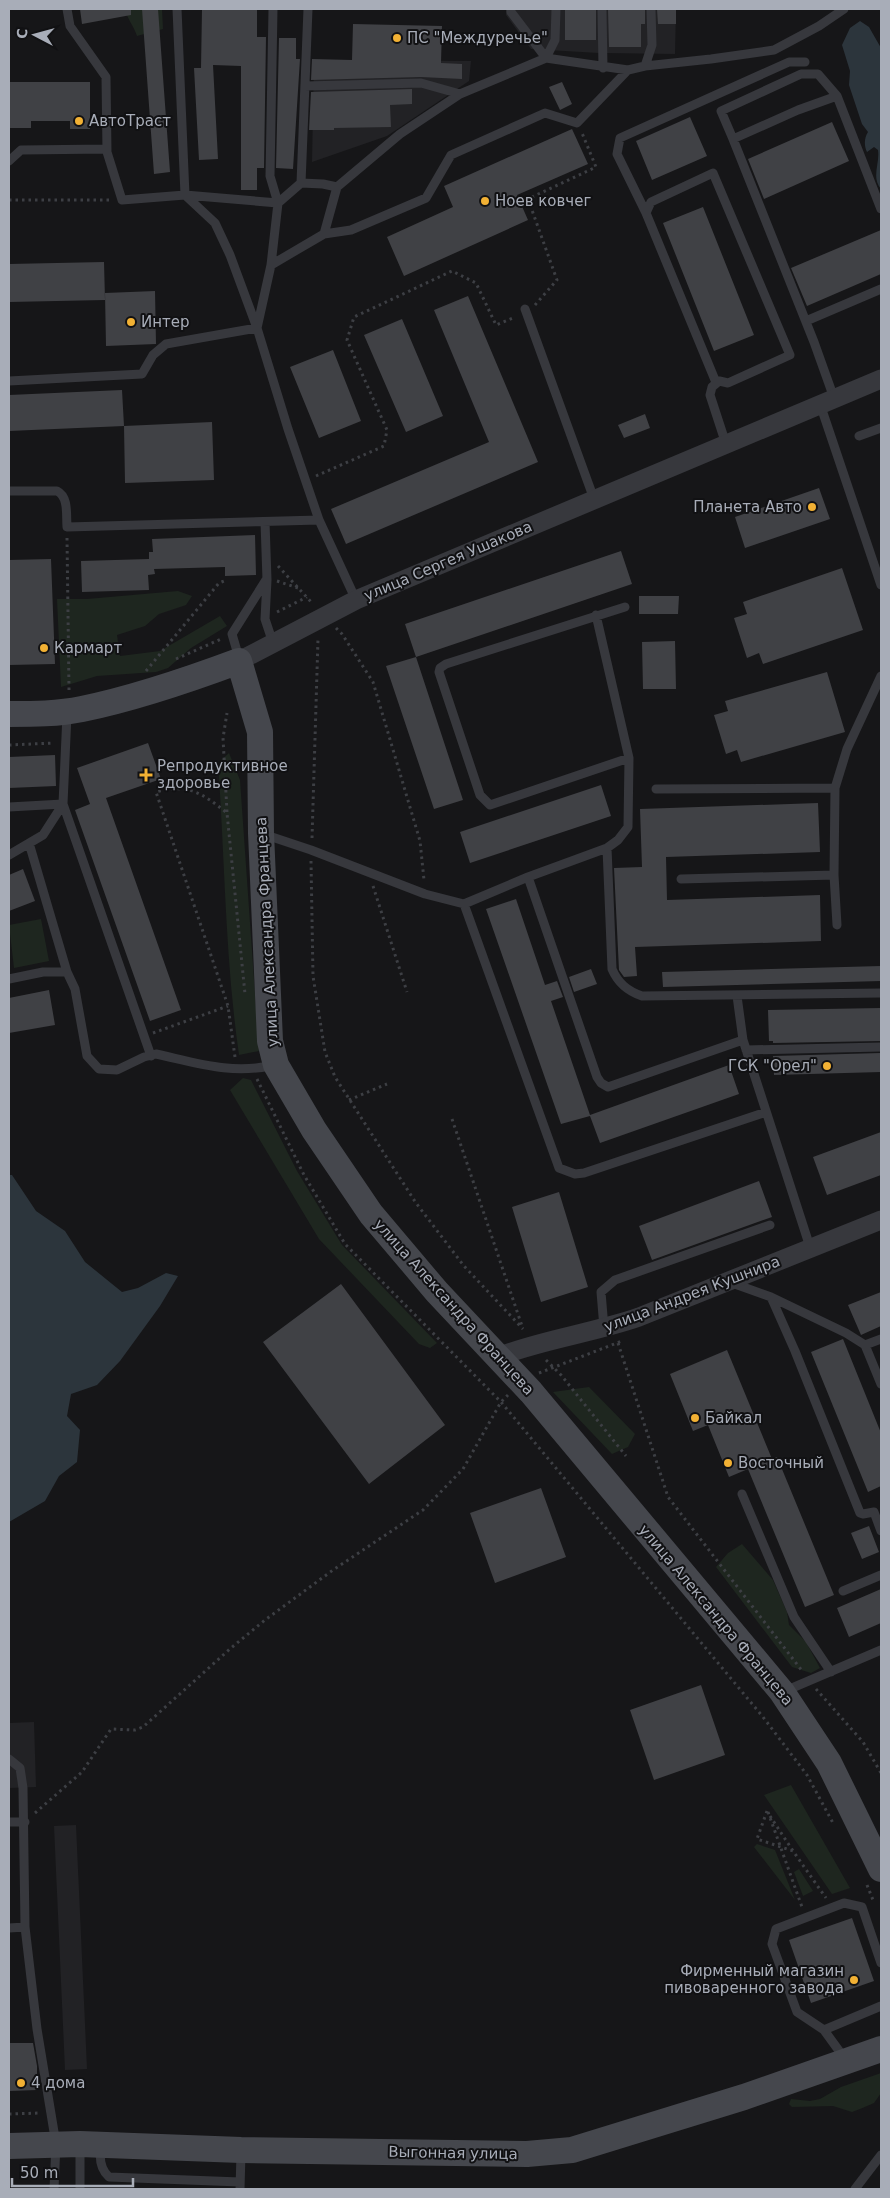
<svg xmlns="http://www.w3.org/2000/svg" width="890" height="2198" viewBox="0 0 890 2198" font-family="'DejaVu Sans',sans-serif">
	<rect width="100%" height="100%" fill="#161618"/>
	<path fill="#222225" d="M506,9H599V53L531,49L506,15Z
		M605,9H676L675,54L604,53Z
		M314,60L471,61L469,81L387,136L312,162Z
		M34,1722L36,1787L9,1788V1723Z
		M76,1825L87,2069L65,2070L54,1826Z"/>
	<path fill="#1e261f" d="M125,9H162L163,29L137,36C134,26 127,19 125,9Z
		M178,591L192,596L186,605L159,614L145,626L117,635L120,656L160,651L220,616L227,626L191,648L168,668L156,672L97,676L61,687L57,599H87Z
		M229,753L240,780L259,1051L239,1055C225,958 225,860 218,763Z
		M41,919L49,961L14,968L9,925Z
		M243,1078L251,1080L297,1171L342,1245L437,1343L430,1348L419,1344L319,1239L230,1090Z
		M589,1387L635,1434L628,1447L612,1454L553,1392Z
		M742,1544L773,1580L787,1612L789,1625L806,1642L820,1668L811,1673L792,1667L716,1567L728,1553Z
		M791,1785L850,1888L832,1894L764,1795Z
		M757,1844L775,1850L795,1900L754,1847Z
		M799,1869L813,1891L803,1896L794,1872Z
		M881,2073V2093L874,2103L860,2109L852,2112L833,2106L792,2107L789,2104L791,2099L810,2101L820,2099L841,2087Z"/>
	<path fill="#2c353c" d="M860,21L869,27L881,48V189C871,177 880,164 878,150L874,147L867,152C864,146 864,138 868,132L862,124L849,85L850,71L842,45L850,28Z
		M9,1175H12L36,1211L65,1231L85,1262L122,1292L138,1288L166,1273L178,1276L160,1306L120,1361L97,1385L71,1394L67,1416L80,1430L77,1462L59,1476L45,1501L9,1522Z"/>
	<path fill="#404145" d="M80,9H131V15L82,24Z
		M142,9H158L170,172L154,174Z
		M202,9H257V37H266L264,168H257V190H241V66L213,65L218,159L199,160L194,68H201Z
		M565,9H596V40H565Z
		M608,9H645V24H641V47H609Z
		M657,9H676V24H658Z
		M353,24L442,26L441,63L462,64V79L421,77L311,80L312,59L352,60Z
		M279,38H296V59H300L293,169L276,168Z
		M10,82H90V129H70V121H31V128H10Z
		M562,82L572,104L560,110L549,87Z
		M412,89V104L390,105L391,127L334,128V130H309L311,92Z
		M690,117L707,156L652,180L636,141Z
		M832,122L849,161L764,199L748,159Z
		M572,129L588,164L517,195L528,220L404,276L387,237L453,207L444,186Z
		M703,207L754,335L714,351L663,223Z
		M881,230V274L807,306L791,268Z
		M104,262L105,300L9,302V264Z
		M155,291L156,344L106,346L105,293Z
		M468,296L538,462L346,544L331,509L489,442L434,310Z
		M402,319L443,416L406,432L364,335Z
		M333,350L361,421L319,438L290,367Z
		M122,390L124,426L9,431V395Z
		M645,414L650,428L624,438L618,425Z
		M212,422L214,480L125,483L124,426Z
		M819,488L830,519L745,548L735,517Z
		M255,535L256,575L225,576V567L154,569L155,574L148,575L149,590L82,592L81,561L149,559V552H153L152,539Z
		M621,551L632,584L416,657L405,624Z
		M51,559L55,664L9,665V560Z
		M842,568L863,630L763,664L759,653L747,658L734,618L747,614L743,602Z
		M639,596H679L678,614H639Z
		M675,641L676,689H643L642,642Z
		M416,657L463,800L434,809L386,666Z
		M827,672L845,732L741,762L737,750L726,754L714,715L728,711L725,701Z
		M148,743L161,779L106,798L181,1010L150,1021L75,810L90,804L77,768Z
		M55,755L56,786L9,788V757Z
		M601,785L611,816L470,863L460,832Z
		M818,803L820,852L666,857L667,900L820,895L821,941L635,947L637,976L624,977L619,970L614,868L642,867L640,809Z
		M23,869L35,901L9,911V875Z
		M516,899L545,985L557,981L563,997L551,1001L590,1115L729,1065L739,1094L600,1143L590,1116L561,1124L486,909Z
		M881,966V981L663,987L662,972Z
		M591,969L597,984L574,992L569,977Z
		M49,990L55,1025L9,1033V998Z
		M881,1008V1041L773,1043V1041H769L768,1010Z
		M881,1053V1072L774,1075L773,1056Z
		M881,1132V1175L827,1195L813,1157Z
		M759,1181L772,1217L652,1260L639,1226Z
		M559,1192L588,1287L541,1302L512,1207Z
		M341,1284L445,1425L369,1484L263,1342Z
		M881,1292V1326L861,1335L848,1305Z
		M843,1339L881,1433V1486L868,1492L811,1352Z
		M727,1350L772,1459L777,1457L834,1595L805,1607L748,1469L729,1477L708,1425L693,1431L670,1374Z
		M541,1488L566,1557L495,1583L470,1513Z
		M869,1526L879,1552L862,1559L851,1533Z
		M881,1589V1623L849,1637L837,1608Z
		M701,1685L725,1755L654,1780L630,1710Z
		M852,1918L874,1981L811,2003L789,1940Z
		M9,2043H33L37,2066V2090L9,2091Z"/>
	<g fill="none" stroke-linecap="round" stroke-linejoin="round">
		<path stroke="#3d3f44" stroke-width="3" stroke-dasharray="2.5 4" stroke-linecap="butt" d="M9,200H111
			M535,305L557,280L528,199L596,167L582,133
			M316,476L384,446L387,430L347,340L354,317L452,271L476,283L496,325L515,317
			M67,538L69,690
			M278,566L313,604
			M277,581L298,588
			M277,612L307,597
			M336,628L342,634L373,682L420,841L424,880
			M176,659L221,639
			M146,671L219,583L224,581
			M9,745L54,743
			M227,812L223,738L227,713
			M312,838L318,639
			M311,861L313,976L325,1052L335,1077L416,1203L464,1266L523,1329
			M373,886L407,992
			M153,1033L228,1006
			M235,1057L228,1006L156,792C188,783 202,793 227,813L245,994
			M257,1079L304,1175L345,1244L501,1402L763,1717L807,1775L833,1823
			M349,1100L387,1084
			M452,1119L522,1326
			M618,1343L668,1497L803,1672
			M546,1360L561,1375L626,1456
			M539,1373L622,1341
			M816,1689L863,1742L881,1773
			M767,1811L757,1839L793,1851L826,1898
			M768,1812L802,1907
			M35,1813L82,1772L111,1729L135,1730L143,1727L231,1648L265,1620L333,1570L423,1510L463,1469L501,1402L508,1395
			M770,1816L793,1851
			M867,1885L873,1900
			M9,2114L41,2113"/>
		<path stroke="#37383d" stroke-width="9" d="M67,9L70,26L106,77L107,152L122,200L185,195L215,223L230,255L257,328L288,429L319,520L356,600
			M177,9L185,195L278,203L301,183L308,9
			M511,9V12L546,58L555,40L556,9
			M602,9L603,68
			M645,66L652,45L651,9
			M305,86L421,83L460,94
			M733,139L721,111L801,74H818L837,96
			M9,161L21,150L107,149
			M713,173L790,355L728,383L715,380L646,213L651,202Z
			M301,183L323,184L337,187
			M646,213L617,154L620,138L789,62H805
			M324,234L337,187L400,134L460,94L546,58L628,70L645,66L711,59L774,50L819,26L844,9
			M271,265L278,203L270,176L273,9
			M525,309L594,499
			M806,321L881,289
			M9,381L142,374L153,355L166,344L257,328L271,265L324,234L351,230L426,198L451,155L545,113L577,123L628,70
			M719,381L712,387L710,395L726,444
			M834,398L814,342L733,139L798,110L837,96L881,209
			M820,404L881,585
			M859,436L881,428
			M9,491H57C69,497 66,515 67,527L319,520
			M265,522L267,580L265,619L273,643
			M625,607L446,664L440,668L439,672L480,795L490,805L629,758
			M239,658L232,634L266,580
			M67,714L63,804L151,1056
			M656,789L835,788
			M9,807L63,804
			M263,834L311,850L425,894L464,904L528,877L607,848L618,840L628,827L629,758L596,615
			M29,843L67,972
			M607,848L612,969C618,983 627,991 642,996L881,993
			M9,855L43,835L63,804
			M528,877L597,1077L601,1083L608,1087L743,1040L810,1247
			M681,879L834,875
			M464,904L559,1168L575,1174L584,1173L766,1112
			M837,925L834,875L835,788L847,749L881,676
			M9,979L43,972H67L75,989L87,1056L99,1069L117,1070L144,1057L156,1054C197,1063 232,1075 274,1065
			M737,996L743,1040
			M746,1050L881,1047
			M732,1283L771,1297L846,1333L865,1345L881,1384
			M771,1297L795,1351L860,1513L863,1514L874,1512L881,1531
			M604,1328L601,1292L615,1280L770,1225
			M865,1345L881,1339
			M742,1494L794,1617L831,1672
			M843,1591L881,1575
			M785,1691L881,1650
			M9,1759L20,1768L23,1788L25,1927L37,2029L56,2144L54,2189
			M9,1822H25
			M9,1928L25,1927
			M824,2030L881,2006
			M845,2059L824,2030L797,2012L772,1944L776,1929L844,1903L862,1907L881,1963
			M101,2147C99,2159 100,2169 109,2177L240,2182
			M80,2189V2147
			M240,2189L241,2153
			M855,2189L881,2155"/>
		<path stroke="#37383d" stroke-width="19" d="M239,661L356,600L881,379
			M500,1356C545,1339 593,1333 639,1317L881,1220"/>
		<path stroke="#45474d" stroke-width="26" d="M9,714C33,714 58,714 82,709C136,698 188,680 239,661L260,732L261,833L270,1041L276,1065L314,1130L371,1214L437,1292L531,1392L782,1692L829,1763L881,1869
			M9,2146L80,2144L241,2150L527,2154L572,2150L744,2097L881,2049"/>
	</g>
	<g fill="#f2b134" stroke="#111113" stroke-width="2">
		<circle cx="397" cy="38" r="5"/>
		<circle cx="79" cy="121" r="5"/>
		<circle cx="485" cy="201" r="5"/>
		<circle cx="131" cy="322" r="5"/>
		<circle cx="812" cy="507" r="5"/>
		<circle cx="44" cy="648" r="5"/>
		<path d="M143.5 767.5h5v5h5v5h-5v5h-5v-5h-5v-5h5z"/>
		<circle cx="827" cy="1066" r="5"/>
		<circle cx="695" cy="1418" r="5"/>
		<circle cx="728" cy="1463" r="5"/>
		<circle cx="854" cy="1980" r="5"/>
		<circle cx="21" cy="2083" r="5"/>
	</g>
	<g text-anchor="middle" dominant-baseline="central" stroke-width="4" stroke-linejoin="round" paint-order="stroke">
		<g font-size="15" fill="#a8adb8" stroke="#111113" text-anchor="start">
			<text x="407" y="38">ПС "Междуречье"</text>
			<text x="89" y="121">АвтоТраст</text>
			<text x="495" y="201">Ноев ковчег</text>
			<text x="141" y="322">Интер</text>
			<text x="802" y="507" text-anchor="end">Планета Авто</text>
			<text x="54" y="648">Кармарт</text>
			<text x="157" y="766">Репродуктивное<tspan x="157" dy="17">здоровье</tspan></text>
			<text x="817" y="1066" text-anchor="end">ГСК "Орел"</text>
			<text x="705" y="1418">Байкал</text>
			<text x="738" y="1463">Восточный</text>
			<text x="844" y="1971" text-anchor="end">Фирменный магазин<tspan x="844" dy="17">пивоваренного завода</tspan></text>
			<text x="31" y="2083">4 дома</text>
		</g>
		<g font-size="15" fill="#a8adb8" stroke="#111113">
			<text transform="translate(448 561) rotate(-23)">улица Сергея Ушакова</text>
			<text transform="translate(267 932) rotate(-93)">улица Александра Францева</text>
			<text transform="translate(692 1294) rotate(-21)">улица Андрея Кушнира</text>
			<text transform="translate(454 1307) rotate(48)">улица Александра Францева</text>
			<text transform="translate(716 1615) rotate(50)">улица Александра Францева</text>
			<text transform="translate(453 2153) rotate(1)">Выгонная улица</text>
		</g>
	</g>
	<rect width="890" height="2198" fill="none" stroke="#a8adb8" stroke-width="20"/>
	<g transform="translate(35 35) rotate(276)" stroke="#111113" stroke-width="4" paint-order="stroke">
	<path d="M0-4L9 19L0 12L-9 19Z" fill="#a8adb8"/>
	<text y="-8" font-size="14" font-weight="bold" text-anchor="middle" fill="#a8adb8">С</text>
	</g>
	<path d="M12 2178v8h121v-8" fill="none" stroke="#a8adb8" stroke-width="2.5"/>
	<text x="20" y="2178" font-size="15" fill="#a8adb8" stroke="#111113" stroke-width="4" paint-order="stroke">50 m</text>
</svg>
